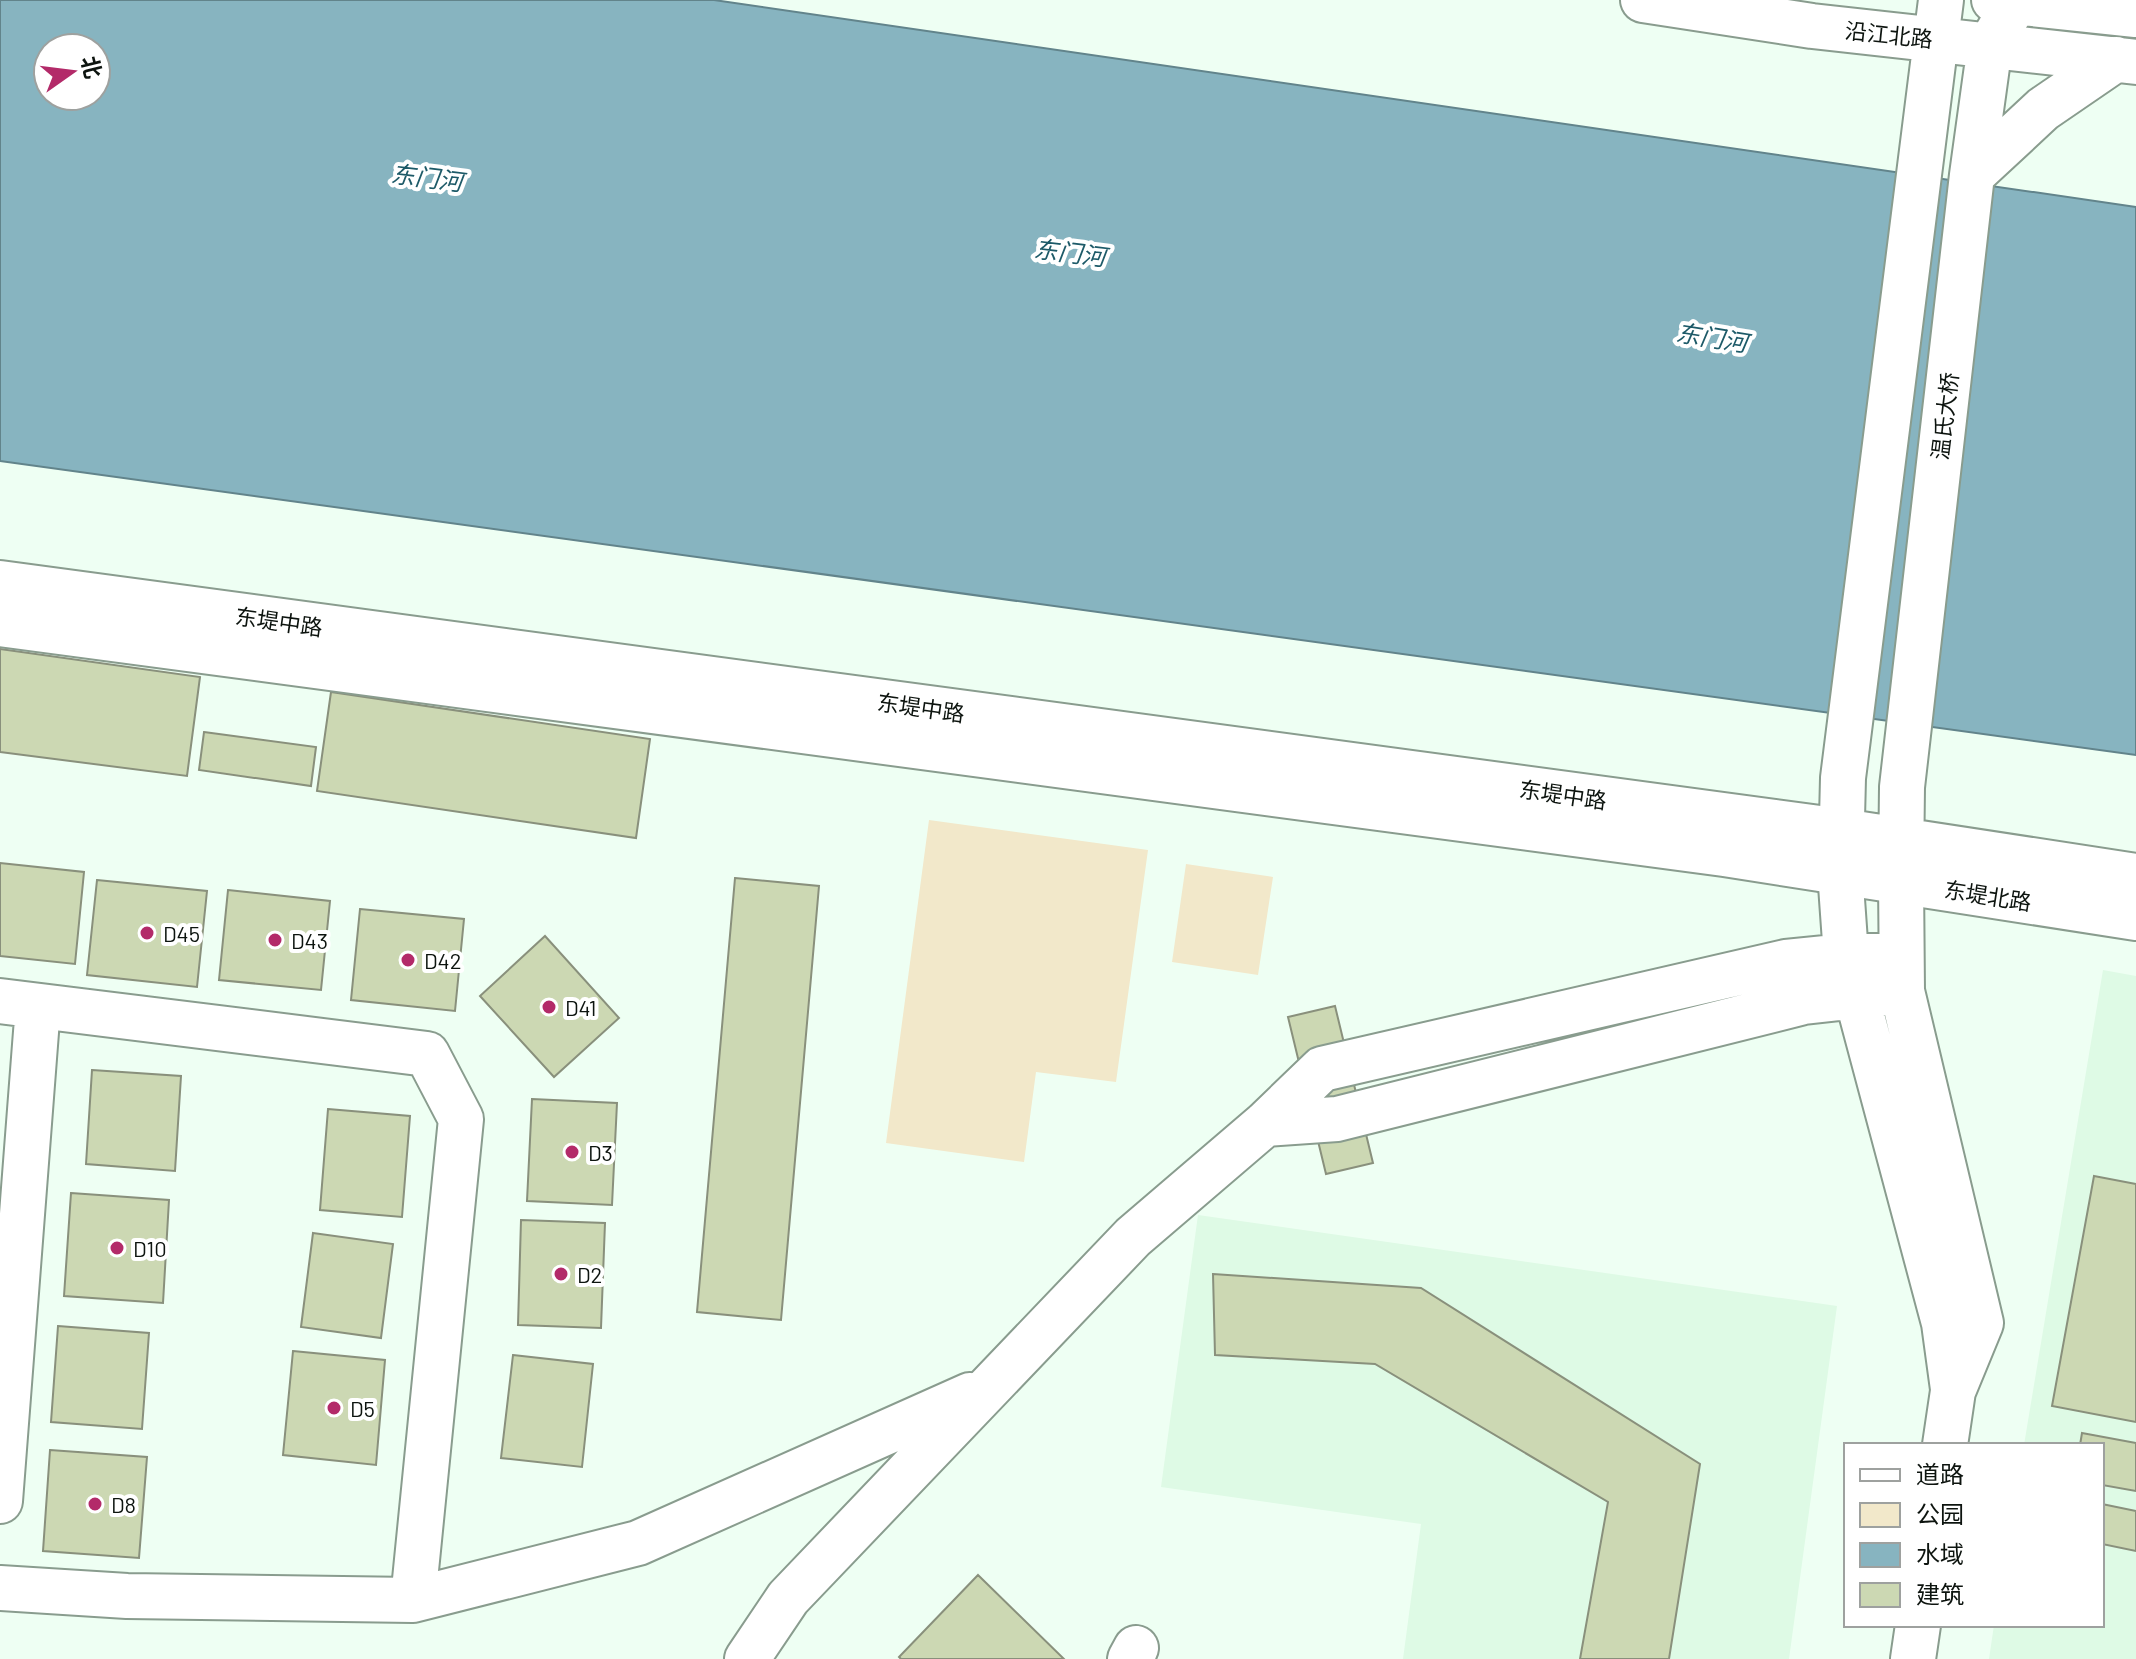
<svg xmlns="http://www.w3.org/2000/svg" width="2136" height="1659" viewBox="0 0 2136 1659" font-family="Barlow,'Noto Sans SC',sans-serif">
	<rect width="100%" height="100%" fill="#eefff3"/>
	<path fill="#defae5" d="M2103,970L2136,976V1659H1989L1994,1625H2102V1445H2024Z
		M1198,1215L1837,1306L1789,1659H1403L1421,1524L1161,1487Z"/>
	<path fill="#f2e8ca" d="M929,820L1148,850L1116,1082L1036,1072L1024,1162L886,1143Z
		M1186,864L1273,877L1258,975L1172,962Z"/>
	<path fill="#87b4c0" stroke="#62848b" stroke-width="2" fill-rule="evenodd" d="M0,0H714L2136,207V755L0,461ZM48,48H96V96H48Z"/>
	<path fill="#ccd8b3" stroke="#89907c" stroke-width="2" d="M0,649L200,677L187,776L0,752Z
		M331,692L650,739L636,838L317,791Z
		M204,732L316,747L311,786L199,770Z
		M0,863L84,872L75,964L0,956Z
		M735,878L819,886L781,1320L697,1312Z
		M97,880L207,891L197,987L87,975Z
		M228,890L330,901L321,990L219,980Z
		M360,909L464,919L455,1011L351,1000Z
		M545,936L619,1018L554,1077L480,996Z
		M1335,1006L1373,1163L1326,1174L1288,1017Z
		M92,1070L181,1076L175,1171L86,1164Z
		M532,1099L617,1103L612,1205L527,1201Z
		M328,1109L410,1116L402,1217L320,1210Z
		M2094,1176L2136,1184V1422L2052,1406Z
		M71,1193L169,1200L163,1303L64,1296Z
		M521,1220L605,1223L601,1328L518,1325Z
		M313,1233L393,1244L381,1338L301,1327Z
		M1213,1274L1421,1288L1700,1464L1669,1659H1580L1608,1502L1375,1364L1215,1355Z
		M58,1326L149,1333L142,1429L51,1422Z
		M293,1351L385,1360L376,1465L283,1455Z
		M513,1355L593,1364L582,1467L501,1458Z
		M2082,1433L2136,1443V1491L2102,1485V1445H2080Z
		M50,1450L147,1457L139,1558L43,1551Z
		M2102,1504L2136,1511V1551L2102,1544Z
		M978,1575L1064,1659H901L899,1657Z"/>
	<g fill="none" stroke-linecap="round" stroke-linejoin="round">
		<defs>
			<path id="minor" d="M1840,871L1846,956L1944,1323L1953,1389
				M1901,880L1902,991L1981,1323L1953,1391L1945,1445
				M0,1001L427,1054L461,1119L413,1600
				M1265,1124L1337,1119L1804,1002L1902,991
				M0,1501L38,1006
				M0,1588L127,1596L413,1600L638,1543L970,1395
				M747,1659L788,1598L1133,1237L1265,1124L1322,1069L1786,962L1846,956H1900
				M1130,1659L1136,1648
				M1913,1659L1918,1625"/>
			<path id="major" d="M1643,0L1812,26L2136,62
				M1994,0L2136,15
				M1972,175L2043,109L2116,59
				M0,583L1842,831L2136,876
				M0,624L1724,854L2136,918
				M1841,859L1843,778L1941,0
				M1901,870L1902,787L1972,175L1990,45L2017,0"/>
		</defs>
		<use href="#minor" stroke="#899c8e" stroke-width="48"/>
		<use href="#major" stroke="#899c8e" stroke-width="48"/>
		<use href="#minor" stroke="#fff" stroke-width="44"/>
		<use href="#major" stroke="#fff" stroke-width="44"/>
	</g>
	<g fill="#b32a69" stroke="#fff" stroke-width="3">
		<circle cx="147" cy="933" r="8"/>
		<circle cx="275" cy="940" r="8"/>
		<circle cx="408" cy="960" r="8"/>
		<circle cx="549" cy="1007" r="8"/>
		<circle cx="572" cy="1152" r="8"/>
		<circle cx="117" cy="1248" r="8"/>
		<circle cx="561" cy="1274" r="8"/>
		<circle cx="334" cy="1408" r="8"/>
		<circle cx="95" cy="1504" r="8"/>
	</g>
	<g text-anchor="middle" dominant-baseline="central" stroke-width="8" stroke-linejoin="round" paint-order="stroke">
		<g font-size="22" fill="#0d140f" stroke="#fff">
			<text transform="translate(1889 34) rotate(6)">沿江北路</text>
			<text transform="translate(1944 416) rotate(-83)">温氏大桥</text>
			<text transform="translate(279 621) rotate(8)">东堤中路</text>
			<text transform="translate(921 707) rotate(8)">东堤中路</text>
			<text transform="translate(1563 794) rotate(8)">东堤中路</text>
			<text transform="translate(1988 895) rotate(9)">东堤北路</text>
		</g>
		<g font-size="22" fill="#0d140f" stroke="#fff" text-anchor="start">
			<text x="163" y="933">D45</text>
			<text x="291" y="940">D43</text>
			<text x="424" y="960">D42</text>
			<text x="565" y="1007">D41</text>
			<text x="588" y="1152">D3</text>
			<text x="133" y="1248">D10</text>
			<text x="577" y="1274">D2</text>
			<text x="350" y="1408">D5</text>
			<text x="111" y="1504">D8</text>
		</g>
		<g font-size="24" font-style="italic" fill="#1d5a68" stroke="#fff">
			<text transform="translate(427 177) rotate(7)">东门河</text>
			<text transform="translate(1070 252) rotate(7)">东门河</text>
			<text transform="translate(1712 337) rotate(9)">东门河</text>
		</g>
	</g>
	<rect x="1844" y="1443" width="260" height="184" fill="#ffffff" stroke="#9ea19f" stroke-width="2"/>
	<rect x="1860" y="1469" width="40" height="12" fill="#ffffff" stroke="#9ea19f" stroke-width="2"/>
	<text x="1916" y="1483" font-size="24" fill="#0d140f">道路</text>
	<rect x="1860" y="1503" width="40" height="24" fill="#f2e8ca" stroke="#9ea19f" stroke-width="2"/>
	<text x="1916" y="1523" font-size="24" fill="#0d140f">公园</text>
	<rect x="1860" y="1543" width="40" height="24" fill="#87b4c0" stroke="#9ea19f" stroke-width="2"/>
	<text x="1916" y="1563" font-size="24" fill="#0d140f">水域</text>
	<rect x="1860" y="1583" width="40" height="24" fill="#ccd8b3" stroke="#9ea19f" stroke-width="2"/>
	<text x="1916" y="1603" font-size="24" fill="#0d140f">建筑</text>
	<g transform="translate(72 72) rotate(76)"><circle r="38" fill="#ffffff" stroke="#9ea19f" stroke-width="2"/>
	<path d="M0-6L14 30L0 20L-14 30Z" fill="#b32a69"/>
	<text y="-12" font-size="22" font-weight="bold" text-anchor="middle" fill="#0d140f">北</text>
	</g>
</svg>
